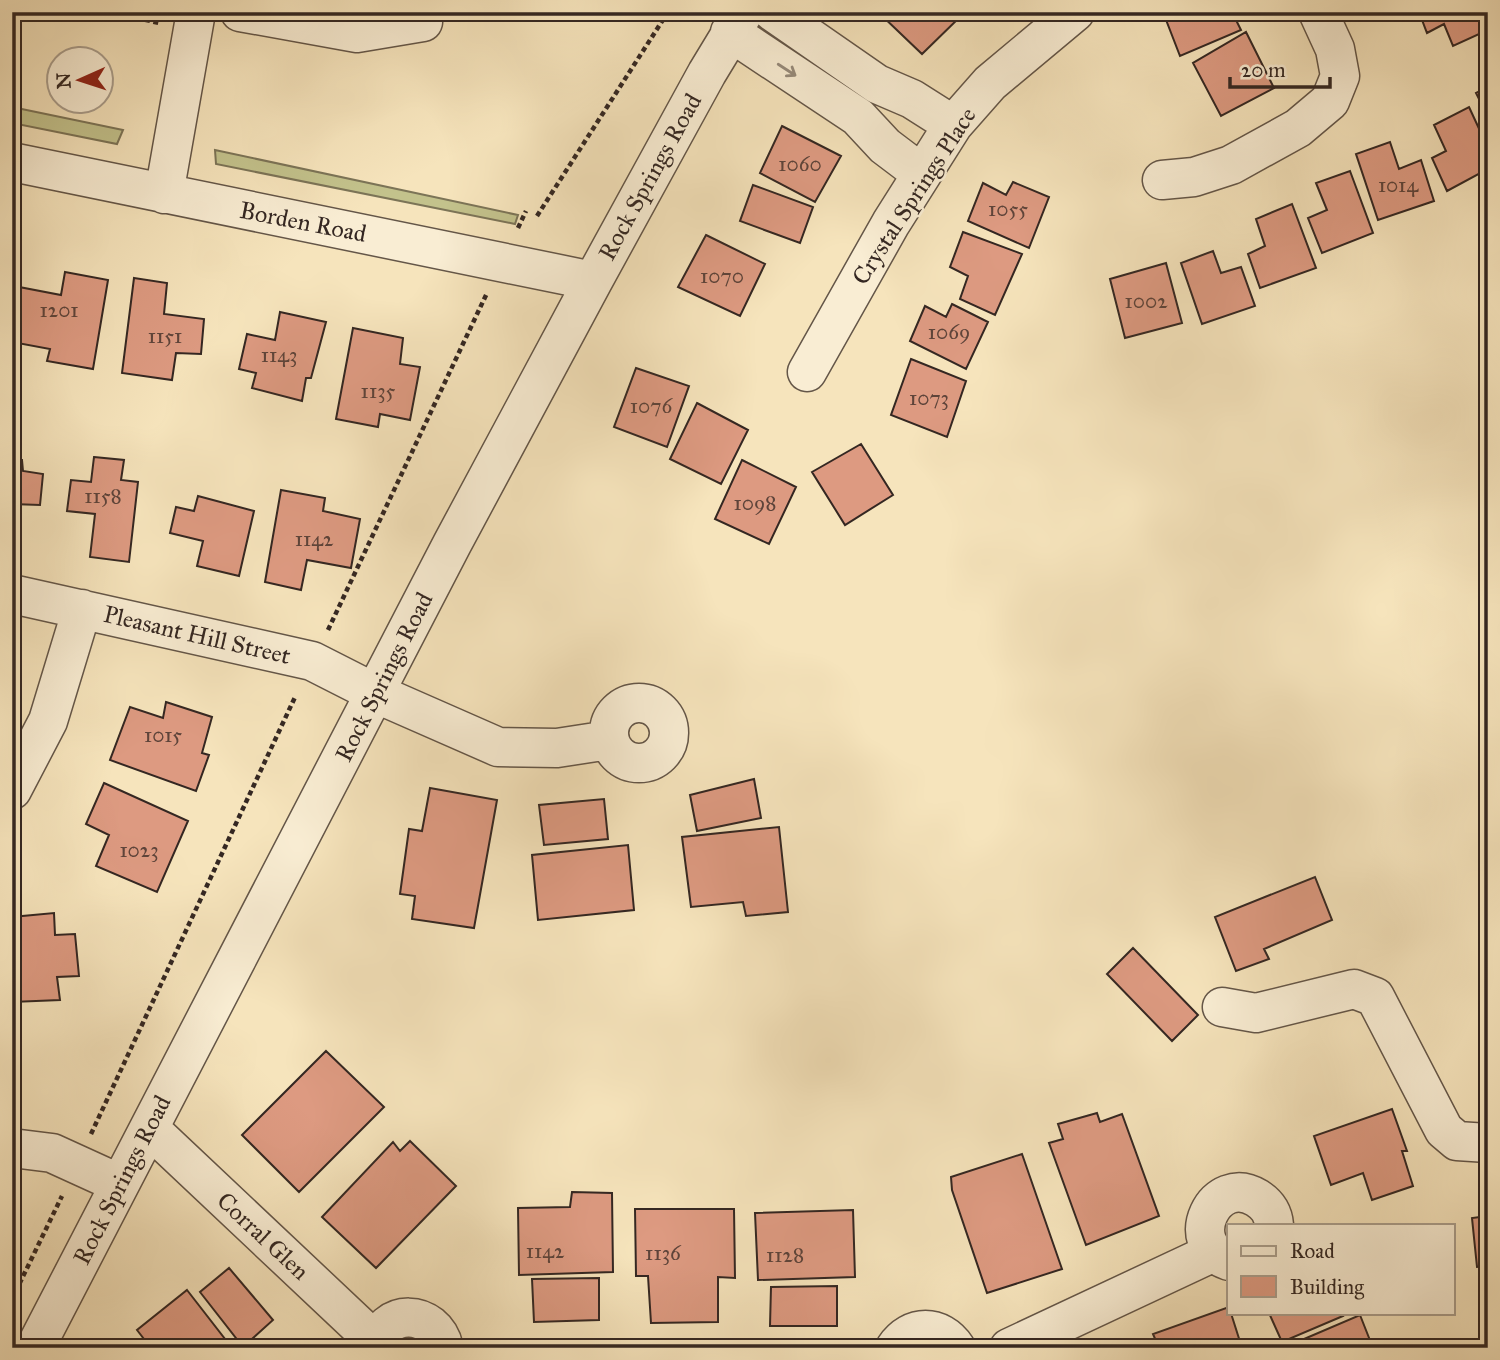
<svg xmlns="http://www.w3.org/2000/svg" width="1500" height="1360" viewBox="0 0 1500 1360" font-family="'IM FELL Great Primer',serif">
	<rect width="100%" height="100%" fill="#f6e4bc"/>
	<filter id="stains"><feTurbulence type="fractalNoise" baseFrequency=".00286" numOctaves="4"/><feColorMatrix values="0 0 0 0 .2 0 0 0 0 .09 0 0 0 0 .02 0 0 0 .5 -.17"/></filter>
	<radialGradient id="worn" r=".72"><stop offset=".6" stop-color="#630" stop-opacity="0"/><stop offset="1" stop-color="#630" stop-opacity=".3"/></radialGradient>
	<path fill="#c3c28c" stroke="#7c7457" stroke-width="2" d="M12,107L123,130L117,144L12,123Z
		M215,150L518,215L515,224L216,164Z"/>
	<path fill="#dd9a81" stroke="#342722" stroke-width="2" d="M878,12H959L962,15L922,54Z
		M1163,12H1232L1241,30L1180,56Z
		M1419,12H1482L1488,30L1453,46L1444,24L1427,33Z
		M1246,32L1274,88L1221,116L1193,63Z
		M1488,87V117L1476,93Z
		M1469,107L1488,148V169L1447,191L1432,158L1446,151L1434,125Z
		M782,126L841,156L815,202L760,173Z
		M1390,142L1399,169L1421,160L1434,201L1378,220L1356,154Z
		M1350,171L1373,233L1322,253L1308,218L1327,210L1316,183Z
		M1013,182L1049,197L1029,248L968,221L983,183L1006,195Z
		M753,185L813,207L800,243L740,221Z
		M1292,204L1316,268L1260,288L1248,254L1265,246L1256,219Z
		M963,232L1022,254L995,315L960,299L968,276L950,267Z
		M706,235L765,264L740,316L678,287Z
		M1213,251L1221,273L1241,267L1255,306L1202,324L1181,263Z
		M1166,263L1182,323L1125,338L1110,279Z
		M65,272L108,280L93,369L47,361L50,349L12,342V325L19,287L61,295Z
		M134,278L167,283L164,314L204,319L201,354L176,353L172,380L122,373Z
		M952,304L988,322L966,369L910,341L925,306L946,317Z
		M280,312L326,322L311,378H306L302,401L252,388L256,373L239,369L247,334L275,340Z
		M353,328L403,338L400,364L420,367L410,420L380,414L378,427L336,419Z
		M911,359L966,381L947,437L891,415Z
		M636,368L689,386L667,447L614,427Z
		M697,403L748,430L721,484L670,459Z
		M861,444L893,495L845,525L812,472Z
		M94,457L124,460L121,480L138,482L129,562L90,557L95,514L67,511L71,480L91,482Z
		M12,460H22L23,471L43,474L40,505L12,504Z
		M742,460L796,487L769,544L715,519Z
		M281,490L325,498L323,511L360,519L351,568L307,560L301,590L265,582Z
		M198,496L254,511L239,576L197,566L203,541L170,533L176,507L194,511Z
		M166,702L212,717L202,753L209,755L196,791L110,760L130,707L163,718Z
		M754,779L761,818L697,831L690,795Z
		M104,783L188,821L157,892L96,866L109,835L86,824Z
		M430,788L497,800L474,928L412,919L415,896L400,894L409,829L422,831Z
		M604,799L608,839L544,845L539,805Z
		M779,827L788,912L746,916L743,902L691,907L682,837Z
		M628,845L634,910L538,920L532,855Z
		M1315,877L1332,920L1264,949L1269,959L1236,971L1215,917Z
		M54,913L55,935L75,934L79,976L57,977L60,1000L12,1002V917Z
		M1133,948L1198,1015L1172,1041L1107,974Z
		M326,1051L384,1107L299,1192L242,1135Z
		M1392,1109L1407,1151H1402L1413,1186L1372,1200L1363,1173L1331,1185L1314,1136Z
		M1097,1113L1100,1122L1122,1114L1159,1216L1086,1245L1049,1143L1063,1139L1058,1124Z
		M410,1141L456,1186L376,1268L322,1217L393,1142L400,1151Z
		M1022,1154L1062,1269L987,1293L952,1190L951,1177Z
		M572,1192L612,1193L613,1272L519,1275L518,1208L570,1207Z
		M635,1209H734L735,1278L718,1277V1322L651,1323L648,1276H636Z
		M853,1210L855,1277L758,1280L755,1213Z
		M1488,1216V1266L1477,1267L1472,1218Z
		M229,1268L273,1320L243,1347L200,1292Z
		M599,1278V1320L534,1322L532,1279Z
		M837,1286V1326H770L771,1287Z
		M187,1290L232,1348H151L137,1330Z
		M1229,1307L1242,1348H1159L1153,1334Z
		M1269,1313H1341L1343,1316L1282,1342Z
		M1360,1315L1373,1348H1283Z"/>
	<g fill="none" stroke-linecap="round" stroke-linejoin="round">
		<defs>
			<path id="minor" d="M240,12L357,33L423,22
				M773,12L877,84L912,99L953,125
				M730,32L858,117L885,146L922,174
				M12,162L593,281
				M1162,180L1194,177L1231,165L1298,128L1330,101L1340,76L1335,49L1318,12
				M164,194L196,12
				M807,372L891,223L953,125L990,83L1075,12
				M12,594L312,661L375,693L498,747L557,748L609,740
				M609 733a30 30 0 1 1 60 0a30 30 0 1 1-60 0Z
				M12,790L48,721L82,609
				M1222,1007L1256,1013L1354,989L1375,997L1444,1130L1457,1141L1488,1143
				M149,1128L377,1343
				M12,1148L52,1153L120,1184
				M1229,1261C1180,1244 1215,1172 1257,1198C1268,1205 1273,1213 1274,1225
				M35,1348L452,544L593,281L707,73L744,12
				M376,1348C382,1307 435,1308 444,1348
				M895,1348C911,1324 940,1324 956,1348
				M1009,1348L1214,1252"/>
		</defs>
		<use href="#minor" stroke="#645648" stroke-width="41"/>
		<path stroke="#342722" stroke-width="4.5" stroke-dasharray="5 3.5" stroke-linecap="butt" d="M112,12L159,23
			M537,216L668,12
			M518,228L526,211
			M328,630L487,293
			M91,1134L296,695
			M12,1299L62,1196"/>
		<use href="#minor" stroke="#f9edd3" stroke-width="38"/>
	</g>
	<defs><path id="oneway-shaft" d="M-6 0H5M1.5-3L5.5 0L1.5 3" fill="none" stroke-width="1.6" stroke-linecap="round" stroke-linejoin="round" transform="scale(1.75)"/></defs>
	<use stroke="#968a7a" href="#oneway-shaft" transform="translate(787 70) rotate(33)"/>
	<g text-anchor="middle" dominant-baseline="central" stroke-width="5" stroke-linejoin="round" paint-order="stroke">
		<g font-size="21" fill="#5e443a">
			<text x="800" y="164">1060</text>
			<text x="1398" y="185">1014</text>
			<text x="1008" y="209">1055</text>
			<text x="722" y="276">1070</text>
			<text x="1146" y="301">1002</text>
			<text x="59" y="310">1201</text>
			<text x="949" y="332">1069</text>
			<text x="165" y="336">1151</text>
			<text x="279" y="355">1143</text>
			<text x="378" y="391">1135</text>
			<text x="929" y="398">1073</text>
			<text x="651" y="406">1076</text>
			<text x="103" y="496">1158</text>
			<text x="755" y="503">1098</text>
			<text x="314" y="539">1142</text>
			<text x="163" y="735">1015</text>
			<text x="139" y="850">1023</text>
			<text x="545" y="1251">1142</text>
			<text x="663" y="1253">1136</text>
			<text x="785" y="1255">1128</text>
		</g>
		<g font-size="24" fill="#342722" stroke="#f9edd3">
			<text transform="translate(650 177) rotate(-61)">Rock Springs Road</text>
			<text transform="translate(914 196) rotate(-57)">Crystal Springs Place</text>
			<text transform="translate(303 222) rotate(11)">Borden Road</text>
			<text transform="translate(197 635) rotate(13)">Pleasant Hill Street</text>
			<text transform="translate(384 677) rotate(-63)">Rock Springs Road</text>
			<text transform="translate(122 1180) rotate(-63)">Rock Springs Road</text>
			<text transform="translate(263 1236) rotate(43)">Corral Glen</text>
		</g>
	</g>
	<rect width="1500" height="1360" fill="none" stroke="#f6e4bc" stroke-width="42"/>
	<rect x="14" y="14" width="1472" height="1332" fill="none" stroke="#342722" stroke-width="3.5"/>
	<rect x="21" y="21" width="1458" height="1318" fill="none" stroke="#342722" stroke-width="2"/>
	<rect x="1227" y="1224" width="228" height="91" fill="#f9edd3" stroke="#aa9e8c" stroke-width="2"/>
	<rect x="1241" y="1246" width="35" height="10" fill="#f9edd3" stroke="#aa9e8c" stroke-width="2"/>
	<text x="1290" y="1258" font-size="21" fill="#342722">Road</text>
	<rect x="1241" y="1276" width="35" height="21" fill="#dd9a81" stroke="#aa9e8c" stroke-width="2"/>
	<text x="1290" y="1294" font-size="21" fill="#342722">Building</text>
	<g transform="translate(80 80) rotate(267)"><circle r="33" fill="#f9edd3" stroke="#aa9e8c" stroke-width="2"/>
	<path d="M0-5L12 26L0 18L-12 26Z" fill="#8f2418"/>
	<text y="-10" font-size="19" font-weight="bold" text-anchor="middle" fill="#342722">N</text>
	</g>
	<path d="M1230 77v10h100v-10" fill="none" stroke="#342722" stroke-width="3.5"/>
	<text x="1241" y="77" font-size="21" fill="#342722" stroke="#f9edd3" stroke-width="5" paint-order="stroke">20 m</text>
	<rect width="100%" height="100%" filter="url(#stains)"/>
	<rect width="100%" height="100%" fill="url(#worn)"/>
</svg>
